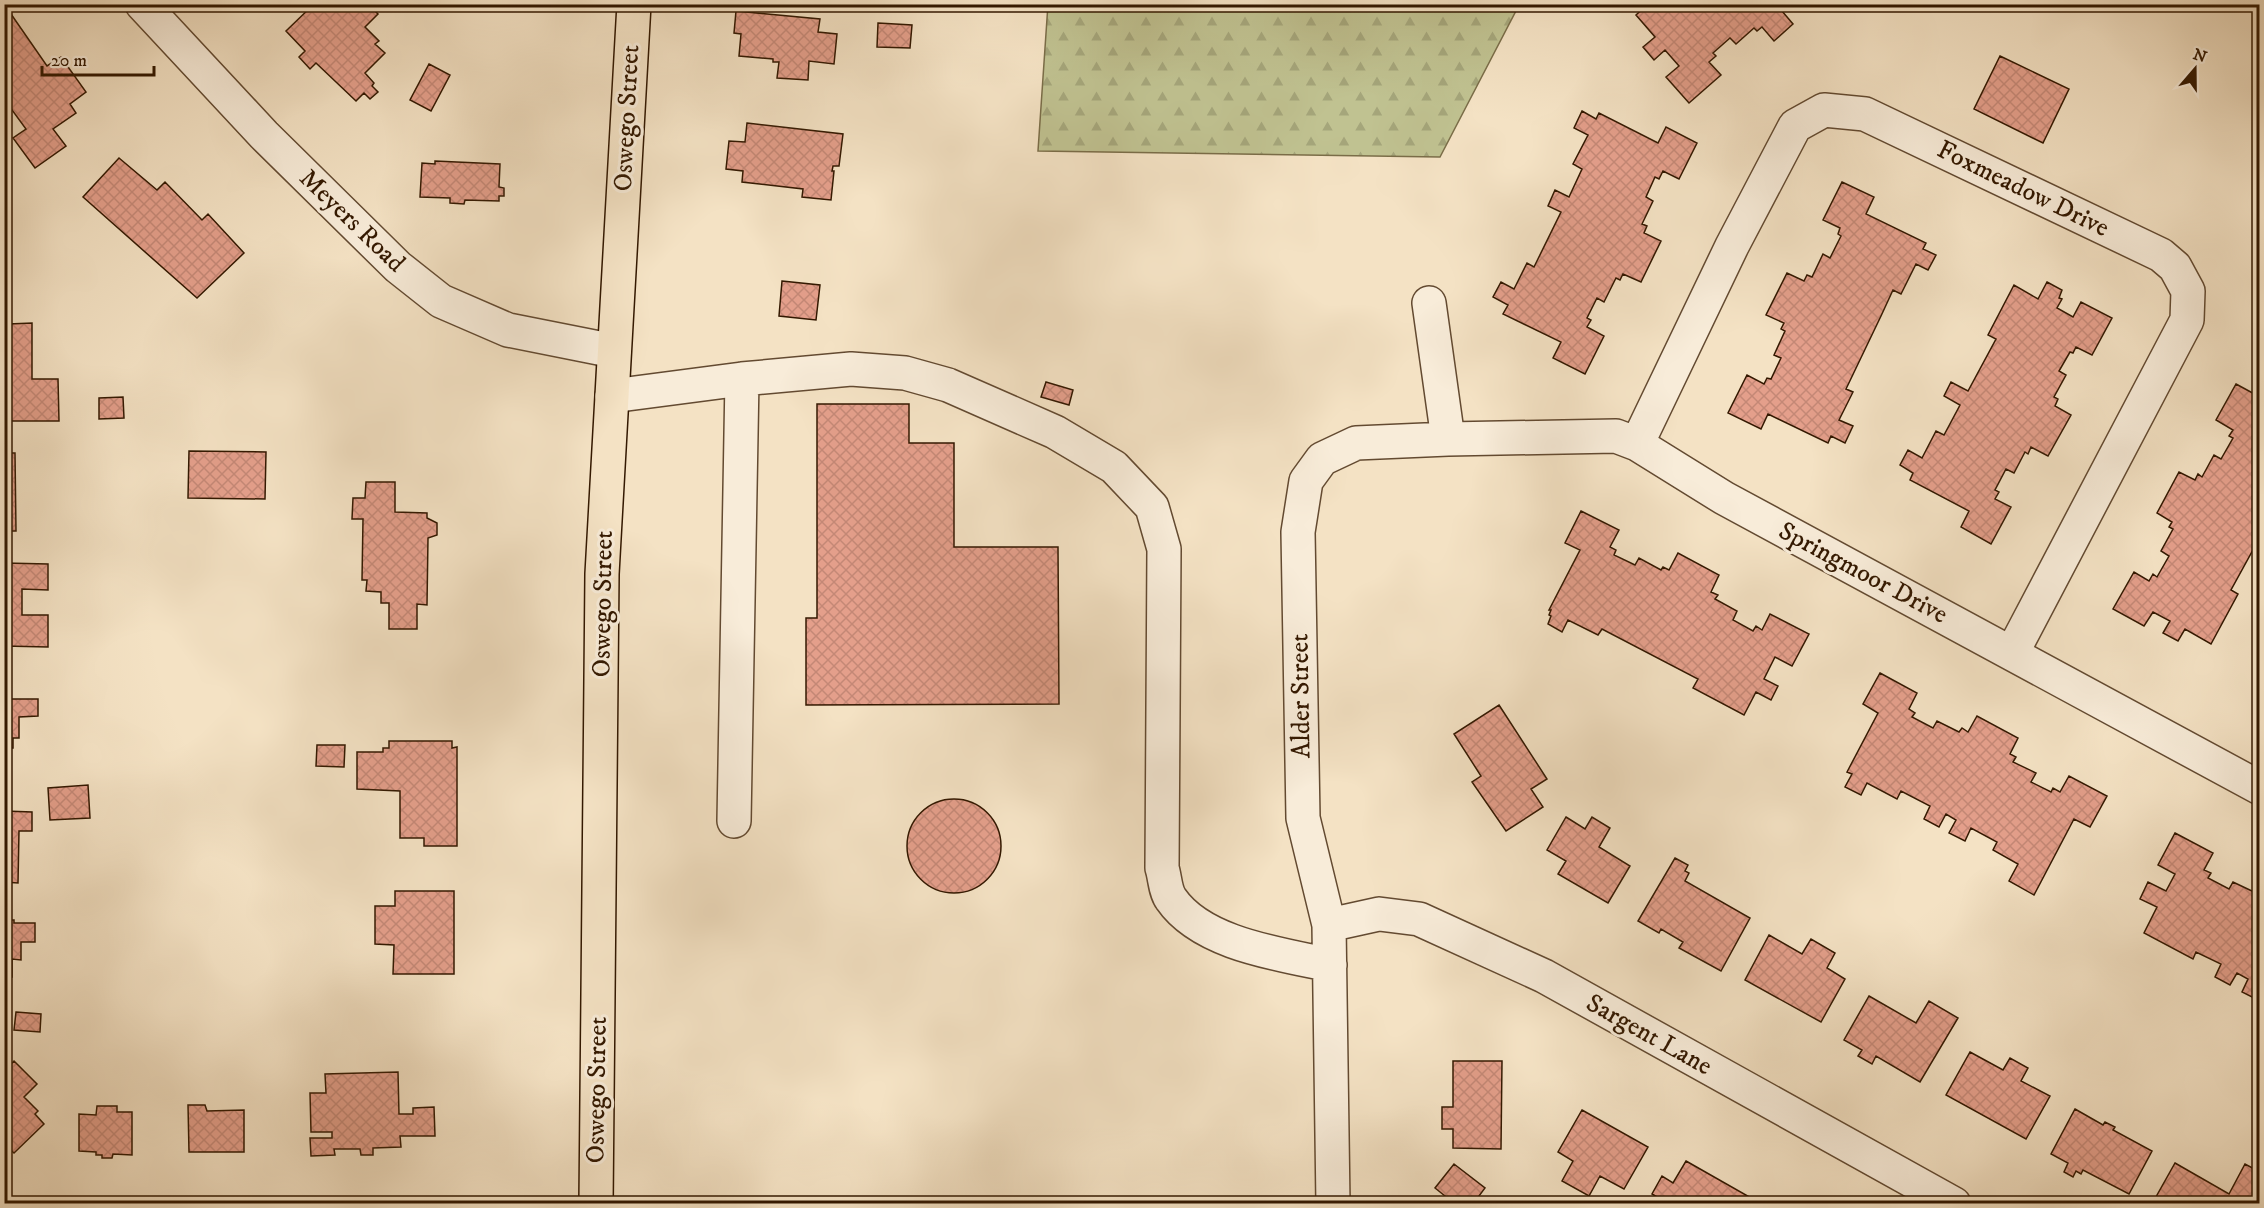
<svg xmlns="http://www.w3.org/2000/svg" width="2264" height="1208" viewBox="0 0 2264 1208" font-family="'IM FELL DW Pica',serif">
	<defs>
		<pattern id="forest-firs" width="22" height="20" patternUnits="userSpaceOnUse" patternTransform="scale(1.5)"><rect width="22" height="20" fill="#c0c291"/><path d="M5 1l3.5 6h-7zM16 11l3.5 6h-7z" fill="#a5a67b"/></pattern>
		<pattern id="building-cross-hatch" width="8" height="8" patternUnits="userSpaceOnUse" patternTransform="scale(1.5)"><rect width="8" height="8" fill="#e49f8b"/><path d="M0 0l8 8M0 8l8-8" fill="none" stroke="#c48876"/></pattern>
	</defs>
	<rect width="100%" height="100%" fill="#f4e2c4"/>
	<filter id="stains"><feTurbulence type="fractalNoise" baseFrequency=".00333" numOctaves="4"/><feColorMatrix values="0 0 0 0 .2 0 0 0 0 .09 0 0 0 0 .02 0 0 0 .5 -.17"/></filter>
	<radialGradient id="worn" r=".72"><stop offset=".6" stop-color="#630" stop-opacity="0"/><stop offset="1" stop-color="#630" stop-opacity=".3"/></radialGradient>
	<path fill="url(#forest-firs)" stroke="#7a6d48" stroke-width="1.5" d="M1048,4H1519V5L1440,157L1038,151Z"/>
	<path fill="url(#building-cross-hatch)" stroke="#331800" stroke-width="1.5" d="M314,4H368L378,14L365,27L379,41L375,44L385,53L365,73L374,83L372,86L378,92L370,99L364,93L356,101L316,63L310,69L299,57L305,51L286,31Z
		M1648,4H1776L1793,24L1774,41L1762,27L1757,31L1754,28L1736,44L1730,38L1713,53L1716,56L1709,62L1721,75L1689,103L1666,77L1679,66L1665,50L1654,60L1643,47L1655,37L1636,15Z
		M736,11L820,19L818,32L837,34L834,64L809,61L808,80L777,78L779,62H773V59L739,56L741,34L734,33Z
		M11,14L47,66L61,57L86,92L70,104L76,113L53,129L66,146L35,168L13,138L26,129L4,99V19Z
		M878,23L912,25L910,48L877,47Z
		M2000,56L2069,89L2043,143L1974,109Z
		M429,64L450,75L431,111L410,100Z
		M1582,111L1596,119L1599,113L1658,143L1666,127L1697,143L1679,179L1663,171L1659,179L1655,177L1646,197L1653,201L1642,224L1647,226L1644,233L1661,241L1641,282L1623,274L1620,280L1616,278L1604,302L1597,298L1587,318L1591,320L1587,327L1604,336L1585,374L1553,358L1561,342L1503,314L1508,305L1493,297L1501,282L1514,289L1527,263L1534,267L1561,212L1548,206L1555,190L1569,197L1582,169L1573,164L1588,135L1574,128Z
		M747,123L843,134L839,166H833L832,171H834L831,200L802,197L803,189L742,182L743,171L726,169L729,141L745,142Z
		M119,158L157,190L165,182L202,220L208,214L244,253L197,298L83,197Z
		M435,161L500,164L499,187L504,188V196H499V201L465,200L464,204L450,203V198L420,197L422,163L435,164Z
		M1842,182L1874,197L1866,214L1926,243L1923,249L1936,255L1928,270L1916,264L1901,294L1893,290L1881,316L1846,389L1853,392L1839,420L1853,426L1845,443L1831,436L1828,443L1768,414L1761,429L1728,413L1747,375L1764,384L1767,378L1771,379L1781,358L1774,355L1785,331L1781,329L1784,323L1766,315L1787,273L1804,281L1807,275L1812,277L1823,254L1830,258L1841,236L1838,234L1840,228L1823,220Z
		M782,281L820,285L816,320L779,316Z
		M2047,282L2062,290L2059,298L2062,299L2057,308L2073,317L2081,302L2112,318L2092,355L2076,347L2073,353L2070,352L2059,371L2066,375L2054,397L2058,399L2055,406L2071,415L2048,456L2031,447L2028,454L2025,452L2014,473L2006,469L1995,490L1999,492L1995,499L2011,507L1991,544L1961,527L1969,511L1910,480L1913,473L1900,465L1908,450L1922,458L1936,431L1944,435L1960,405L1944,396L1951,382L1968,391L1996,339L1988,335L2014,285L2038,299Z
		M32,323V379H58L59,421H4V327H10L9,324Z
		M1046,382L1073,390L1069,405L1041,397Z
		M2236,384L2260,397V537L2231,590L2238,594L2211,644L2185,629L2178,641L2163,633L2170,621L2153,612L2144,626L2113,609L2134,572L2149,581L2153,574L2157,577L2169,556L2161,551L2173,529L2169,527L2172,522L2157,513L2179,472L2195,480L2198,474L2202,477L2214,455L2221,459L2233,438L2229,436L2233,430L2216,420Z
		M123,397L124,418L99,419V398Z
		M817,404H909V443H954V547H1058L1059,704L806,705V618H817Z
		M189,451L266,452L265,499L188,498Z
		M4,453H15L16,531H4Z
		M366,482H395V512L427,513V518L437,523V535L428,538L427,605L417,604V629H389V603H381V592L366,591L367,580H362L363,519H352L353,498H365Z
		M1581,511L1619,530L1610,547L1616,550L1614,555L1635,565L1639,558L1661,570L1663,567L1669,570L1678,553L1719,575L1711,592L1718,595L1715,599L1737,611L1733,620L1753,631L1756,626L1762,630L1770,614L1809,634L1792,666L1775,657L1764,679L1778,686L1771,700L1756,692L1744,715L1693,688L1698,679L1602,629L1598,635L1568,620L1562,632L1548,624L1551,616L1549,615L1551,610H1549L1580,550L1565,543Z
		M4,563L48,564V590L22,589V615H48V647L4,646Z
		M1880,673L1917,693L1909,709L1915,713L1912,717L1933,728L1937,721L1959,732L1962,728L1968,732L1977,716L2018,738L2010,754L2016,757L2013,762L2036,773L2031,782L2051,792L2053,788L2060,792L2069,776L2107,796L2090,827L2074,819L2034,895L2009,881L2018,864L1993,850L1997,842L1971,828L1965,841L1949,833L1956,820L1946,814L1939,827L1924,819L1930,806L1901,791L1897,799L1867,783L1861,795L1845,787L1852,774L1847,772L1878,713L1863,704Z
		M4,699H38V716L19,717V738H13V748H8L9,754H4Z
		M1499,705L1547,779L1531,789L1543,807L1506,831L1472,782L1481,776L1454,734Z
		M389,741H452V748L457,747V846H424V838H400V791L357,789V752H383V748H389Z
		M317,745H345L344,767L316,766Z
		M88,785L90,818L50,820L48,788Z
		M907 846a47 47 0 1 1 94 0a47 47 0 1 1-94 0Z
		M4,811L32,812V831H19L18,883L4,882Z
		M1566,817L1585,829L1592,817L1610,828L1599,847L1630,866L1608,903L1558,874L1566,861L1547,850Z
		M2175,833L2213,853L2204,870L2211,873L2208,878L2229,889L2233,882L2254,892L2256,889L2260,890V996L2258,1000L2242,992L2248,979L2237,973L2230,985L2215,977L2221,964L2196,952L2193,959L2144,933L2157,907L2140,899L2148,882L2166,891L2175,874L2158,865Z
		M1675,858L1688,865L1685,871L1689,873L1685,881L1750,918L1721,971L1679,948L1683,942L1661,929L1659,933L1638,921Z
		M395,891H454V974H393L394,945L375,944V906H395Z
		M4,920H14V923H35V942H21V960L12,959V977H4Z
		M1769,935L1802,954L1811,939L1835,953L1827,968L1845,979L1821,1022L1745,980Z
		M1869,996L1916,1023L1929,1001L1958,1018L1920,1082L1876,1056L1872,1064L1858,1056L1862,1050L1844,1040Z
		M16,1012L41,1014L40,1032L14,1030Z
		M1970,1052L2003,1070L2010,1058L2028,1068L2021,1081L2050,1096L2026,1139L1946,1095Z
		M14,1061L37,1084L24,1097L38,1111L35,1114L44,1124L14,1153L4,1144V1071Z
		M1453,1061H1502L1501,1149L1453,1148V1129H1442V1107H1453Z
		M398,1072L399,1114H413V1108L434,1107L435,1136H400L401,1147L373,1148V1155H361L360,1149H334L335,1155L311,1156L310,1138H332V1132H311L310,1093H326L325,1074Z
		M188,1105H205L207,1111L244,1110V1152H189Z
		M97,1106H117V1112H132V1155L113,1154L112,1158H102V1155H96V1152L79,1151V1114L96,1115Z
		M2075,1109L2103,1125L2105,1122L2115,1127L2113,1130L2152,1151L2129,1194L2083,1170L2081,1174L2076,1171L2073,1177L2064,1172L2068,1163L2051,1154Z
		M1582,1110L1648,1147L1624,1189L1600,1176L1589,1196L1562,1181L1573,1161L1558,1152Z
		M1686,1161L1753,1199L1750,1204H1662L1664,1201L1652,1194L1662,1176L1673,1183Z
		M2175,1163L2229,1194L2245,1164L2260,1172V1204H2152Z
		M1454,1164L1485,1188L1473,1204H1455L1435,1188Z"/>
	<g fill="none" stroke-linecap="round" stroke-linejoin="round">
		<defs>
			<path id="minor" d="M142,4L264,135L398,267L441,301L508,330L614,351
				M1429,303L1448,439
				M612,396L742,379L851,369L905,373L948,385L1055,432L1114,467L1152,507L1164,549L1162,868C1165,877 1165,891 1171,899C1202,944 1279,954 1330,965
				M1637,444L1732,246L1795,126L1824,110L1865,114L2161,255L2175,267L2188,291L2187,320L2012,653
				M734,821L742,379
				M1329,925L1379,914L1419,919L1544,976L1954,1204
				M1333,1204L1329,925L1303,818L1298,532L1306,481L1322,459L1356,443L1448,439L1616,436L1637,444L1724,498L2260,788"/>
			<path id="major" d="M596,1204L602,574L634,4"/>
		</defs>
		<use href="#minor" stroke="#634a31" stroke-width="36"/>
		<use href="#major" stroke="#331800" stroke-width="36"/>
		<use href="#minor" stroke="#f8ecd9" stroke-width="33"/>
		<use href="#major" stroke="#f4e2c4" stroke-width="33"/>
	</g>
	<g text-anchor="middle" dominant-baseline="central" stroke-width="6" stroke-linejoin="round" paint-order="stroke">
		<g font-size="26" fill="#331800" stroke="#f8ecd9">
			<text transform="translate(627 118) rotate(-87)">Oswego Street</text>
			<text transform="translate(2023 189) rotate(26)">Foxmeadow Drive</text>
			<text transform="translate(352 221) rotate(44)">Meyers Road</text>
			<text transform="translate(1863 573) rotate(28)">Springmoor Drive</text>
			<text transform="translate(603 604) rotate(-89)">Oswego Street</text>
			<text transform="translate(1301 696) rotate(-91)">Alder Street</text>
			<text transform="translate(1649 1035) rotate(29)">Sargent Lane</text>
			<text transform="translate(597 1090) rotate(-89)">Oswego Street</text>
		</g>
	</g>
	<rect width="2264" height="1208" fill="none" stroke="#f4e2c4" stroke-width="24"/>
	<rect x="6" y="6" width="2252" height="1196" fill="none" stroke="#331800" stroke-width="3"/>
	<rect x="12" y="12" width="2240" height="1184" fill="none" stroke="#331800" stroke-width="1.5"/>
	<g transform="translate(2195 69) rotate(20)" stroke="#f8ecd9" stroke-width="4.5" paint-order="stroke">
	<path d="M0-4.5L10 22L0 15L-10 22Z" fill="#331800"/>
	<text y="-9" font-size="16" font-weight="bold" text-anchor="middle" fill="#331800">N</text>
	</g>
	<path d="M42 66v9h112v-9" fill="none" stroke="#331800" stroke-width="3"/>
	<text x="51" y="66" font-size="18" fill="#331800" stroke="#f8ecd9" stroke-width="4.5" paint-order="stroke">20 m</text>
	<rect width="100%" height="100%" filter="url(#stains)"/>
	<rect width="100%" height="100%" fill="url(#worn)"/>
</svg>
